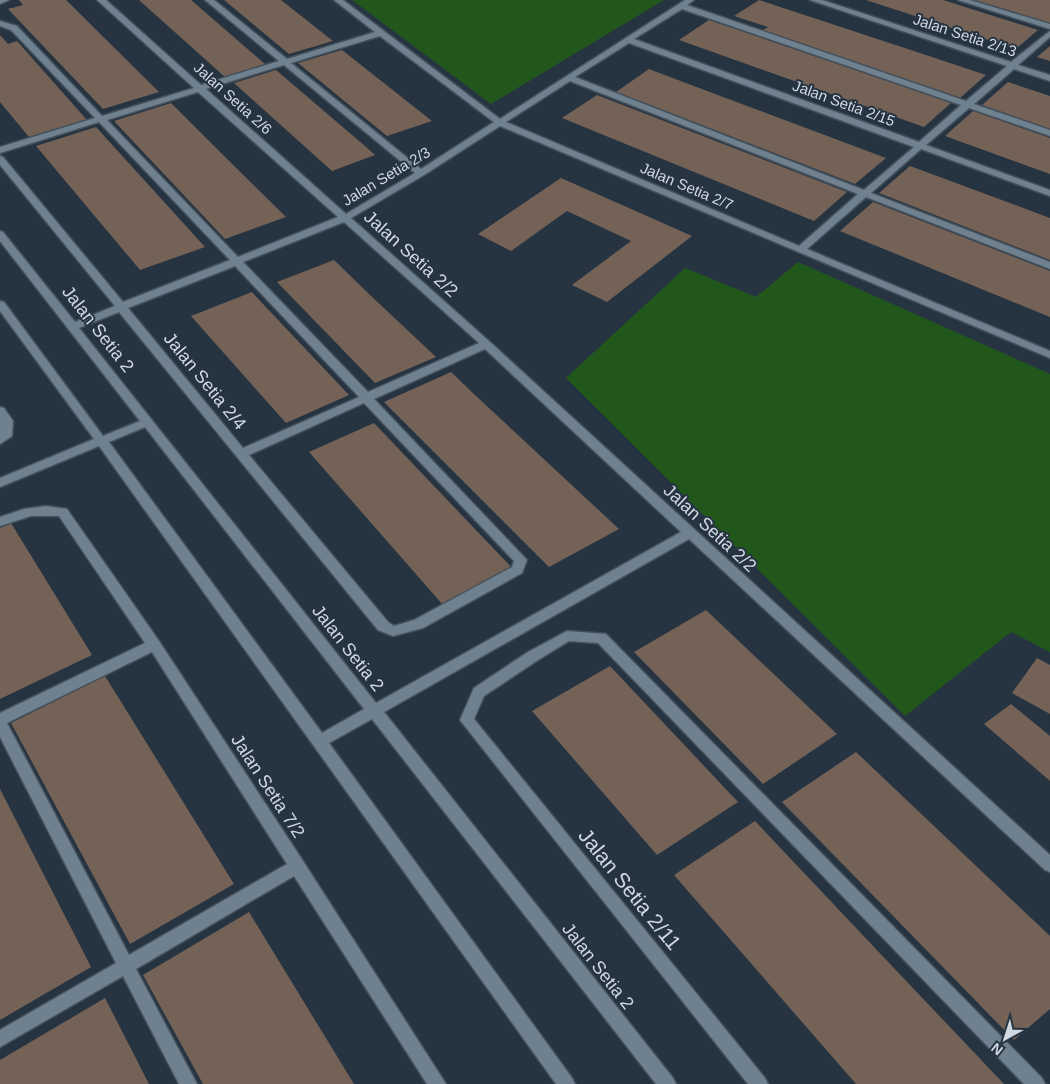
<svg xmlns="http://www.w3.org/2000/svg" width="1050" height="1084" viewBox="0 0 1050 1084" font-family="Arial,sans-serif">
	<rect width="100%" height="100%" fill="#263442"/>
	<path fill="#22571c" d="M352,0H664L491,104Z
		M798,262L1050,374V652L1011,632L905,716L566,378L685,268L756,297Z"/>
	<path fill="#756256" d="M19,0H66L159,92L103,109L8,9L23,5Z
		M139,0H191L266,65L225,77Z
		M224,0H281L333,41L289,54Z
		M759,0L935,58L986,75L960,98L763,30L768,27L734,16Z
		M866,0H943L1038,30L1016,49Z
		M973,0H1050V24Z
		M709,20L899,85L951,103L924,127L679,40Z
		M0,35L8,44L17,41L87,120L29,137L0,102Z
		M1050,46V61L1037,57Z
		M342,50L361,65L432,121L387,136L298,63Z
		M649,69L715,94L886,158L855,184L616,92Z
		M276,70L365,146L375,155L332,171L234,83Z
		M1008,82L1050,96V129L982,105Z
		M597,95L793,171L847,192L814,221L562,118Z
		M171,103L206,138L286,217L225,239L114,121Z
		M973,111L1050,138V174L945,136Z
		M96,127L195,236L205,247L140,270L36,146Z
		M910,166L1050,218V260L879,193Z
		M561,178L692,236L607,302L572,285L631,241L567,211L511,251L478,234Z
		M873,202L1050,271V317L840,231Z
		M334,260L369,294L436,357L375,383L277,282Z
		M252,292L263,304L349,395L286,423L191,316Z
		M451,372L476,396L619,529L549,567L384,402Z
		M374,423L513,569L443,605L309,452Z
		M11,523L92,655L0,699V528Z
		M706,610L837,734L763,784L634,652Z
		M1037,658L1050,665V714L1012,693Z
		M610,666L738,802L657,855L532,711Z
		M105,676L234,884L130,944L11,723Z
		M1011,704L1050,736V781L984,724Z
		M856,752L1050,936V1009L1014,1040L782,802Z
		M0,789L91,967L0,1020Z
		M755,821L892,966L1004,1084H856L674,875Z
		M249,912L288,976L354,1084H203L143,975Z
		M105,998L149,1084H0V1060Z"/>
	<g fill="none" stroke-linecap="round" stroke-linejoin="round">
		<defs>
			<path id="minor" d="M0,0H9L0,4Z
				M97,0H106L201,85L279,61L205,0H214L287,59L375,32L334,0H343L500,119L685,0H694L687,5L966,101L1007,66L810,0H822L1011,62L1050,31V37L1018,65L1050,75V81L1014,69L974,104L1050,130V136L969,108L926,145L1050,190V196L921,149L871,193L1050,262V269L866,197L807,249L1050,351V358L500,126L424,175L351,218L490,342L1050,855V872L1045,870L689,539L384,712L673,1078L676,1084H656L372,719L329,743L572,1078L575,1084H556L99,446L0,487V478L94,439L0,311V301L4,302L103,436L140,421L0,241V231L3,232L75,322L115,306L0,165V156L3,157L123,302L230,260L99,122L0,153V147L95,118L11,30L0,26V21L17,26L102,116L194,88ZM682,9L961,105L919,142L634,39ZM380,36L494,122L421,169L291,63ZM629,43L914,147L864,190L575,77ZM284,65L415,173L346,214L206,89ZM570,81L858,194L799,246L506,122ZM198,92L338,217L238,257L107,120ZM344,222L479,343L368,392L243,262ZM235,266L359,397L243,448L128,308ZM119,312L378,630L393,636L423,628L522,573L527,560L374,399L485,349L681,532L376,703L79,328ZM364,403L514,561L512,567L414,620L394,626L388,622L249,455ZM145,427L364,709L322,733L109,442Z
				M958,0H970L1050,24V29Z
				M0,407L4,408L13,421L12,436L0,444Z
				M46,506L67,509L159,641L303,861L446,1084H427L294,876L136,969L197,1084H179L123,976L0,1047V1030L116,963L0,737V713L145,643L59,516H31L0,526V517L24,509ZM152,652L287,864L129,955L7,723Z
				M567,631L606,634L1042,1078L1045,1084H1024L598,643L569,641L538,660L484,696L474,719L765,1078L768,1084H748L460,720L474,688L528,652Z"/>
		</defs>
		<use href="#minor" stroke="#44515c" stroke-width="3"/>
		<use href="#minor" fill="#6f808f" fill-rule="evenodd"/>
	</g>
	<g text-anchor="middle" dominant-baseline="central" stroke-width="4" stroke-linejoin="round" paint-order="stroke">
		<g font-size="15" fill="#d0d9e2" stroke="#263442">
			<text transform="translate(965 35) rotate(18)">Jalan Setia 2/13</text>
			<text transform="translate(233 98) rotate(42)">Jalan Setia 2/6</text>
			<text transform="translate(844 103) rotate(20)">Jalan Setia 2/15</text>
			<text transform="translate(386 176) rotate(-31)">Jalan Setia 2/3</text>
			<text transform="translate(687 186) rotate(23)">Jalan Setia 2/7</text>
		</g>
		<g font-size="18" fill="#d0d9e2" stroke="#263442">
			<text transform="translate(411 254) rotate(42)">Jalan Setia 2/2</text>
			<text transform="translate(98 329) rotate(52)">Jalan Setia 2</text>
			<text transform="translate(205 381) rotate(51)">Jalan Setia 2/4</text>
			<text transform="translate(710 528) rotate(43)">Jalan Setia 2/2</text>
			<text transform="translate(348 648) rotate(52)">Jalan Setia 2</text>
			<text transform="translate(268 786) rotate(57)">Jalan Setia 7/2</text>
			<text transform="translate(598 966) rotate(52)">Jalan Setia 2</text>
		</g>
		<g font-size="21" fill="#d0d9e2" stroke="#263442">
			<text transform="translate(630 889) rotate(51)">Jalan Setia 2/11</text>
		</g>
	</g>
	<g transform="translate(1005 1039) rotate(219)" stroke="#263442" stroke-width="4" paint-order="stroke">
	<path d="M0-4L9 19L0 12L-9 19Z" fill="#d0d9e2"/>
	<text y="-8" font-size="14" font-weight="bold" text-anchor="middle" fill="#d0d9e2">N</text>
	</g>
</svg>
